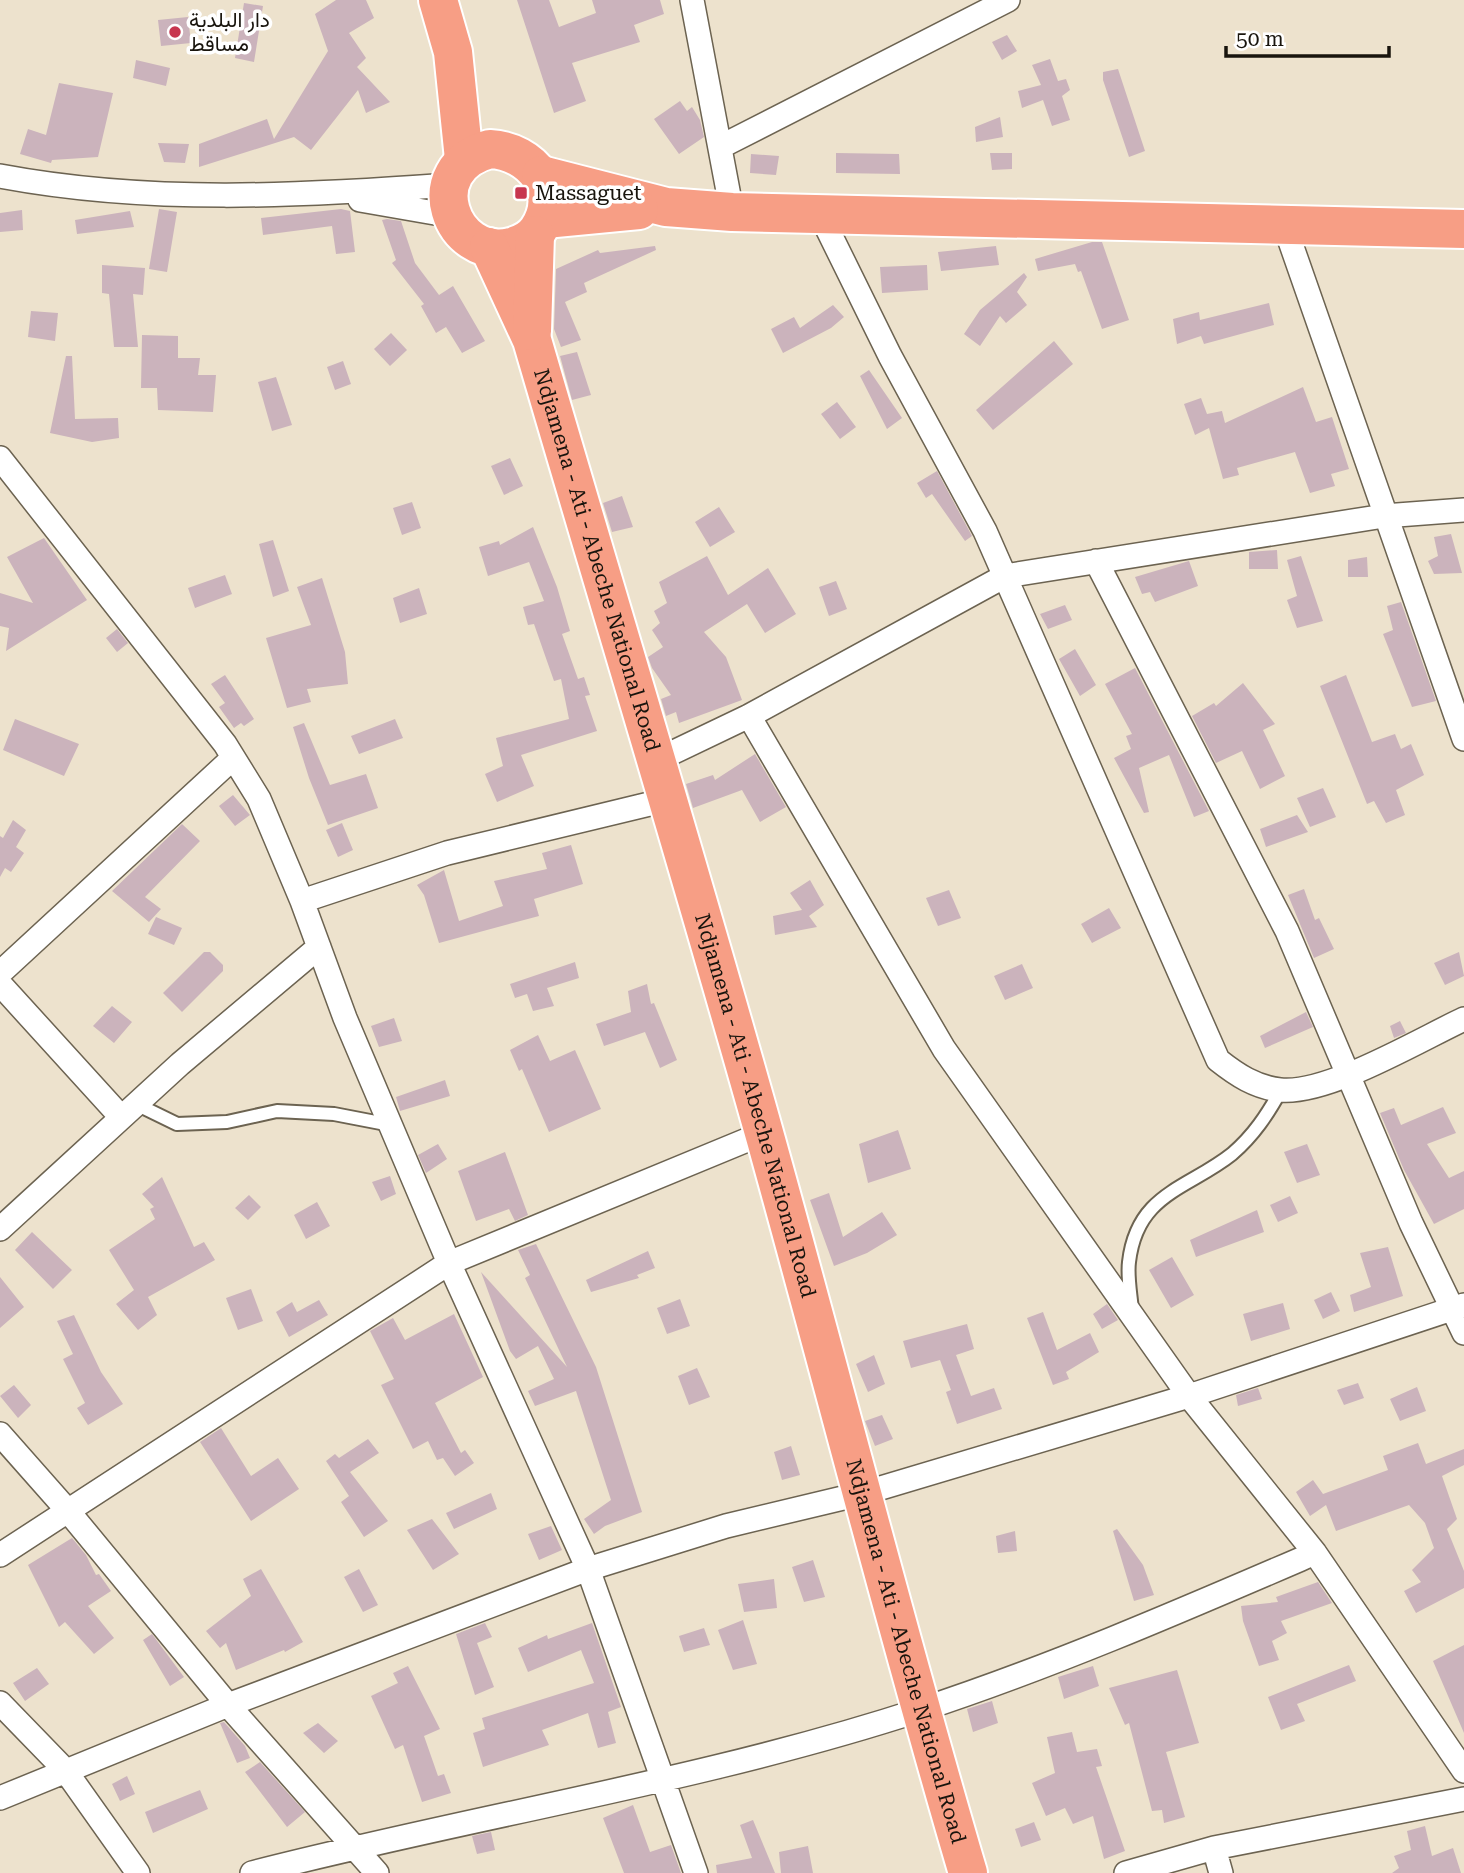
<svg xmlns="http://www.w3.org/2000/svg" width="1464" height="1873" viewBox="0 0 1464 1873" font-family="'Roboto Serif',Vazirmatn,serif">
	<rect width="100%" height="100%" fill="#ede2cd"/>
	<path fill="#cbb3bc" d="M336,0H366L374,18L349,33L366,58L357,67L390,102L366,113L358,90L311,150L294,137L199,167V144L267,119L274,139L328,51L315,14Z
		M517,0H549L559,27L596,13L592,0H660L664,14L634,25L640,42L572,63L586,101L554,113Z
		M244,3L263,6L254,62L235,58Z
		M188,17L191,43L161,46L158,20Z
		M1007,35L1017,51L1002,60L992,42Z
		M1050,59L1058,81L1066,79L1070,90L1062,96L1070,120L1052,126L1043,100L1022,108L1018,91L1041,85L1032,65Z
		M136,60L170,68L166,86L133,78Z
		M1118,69L1145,151L1129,157L1103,80V72Z
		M59,83L113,93L98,157L52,160L51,163L20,154L28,129L46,135Z
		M680,101L687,111L692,107L700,120L704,137L679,154L654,119Z
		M1000,117L1003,137L976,142L975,127Z
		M158,143L189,144L185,163L164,162Z
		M836,153L899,154L900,174L836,173Z
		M990,153H1012V169L992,170Z
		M751,154L779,156L776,175L750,173Z
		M159,209L177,212L167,272L149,269Z
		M341,209L350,211L355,252L336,254L332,226L263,235L261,218Z
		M22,210L23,230L0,232V213Z
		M130,211L134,227L77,234L75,220Z
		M387,219L401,221L415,263L439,295L453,286L485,341L462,353L446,327L436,333L421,306L424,304L392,263L396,260L382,220Z
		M1092,242H1102L1129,320L1102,329L1081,271L1078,272L1075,264L1038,271L1035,259Z
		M655,246L656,250L584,283L587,292L565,302L581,340L561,347L554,329L556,269L598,250L600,253Z
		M996,246L999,265L941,271L938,252Z
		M102,265L145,268L143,295L133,294L138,347H114L109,294L102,293Z
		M927,265L928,290L882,293L880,267Z
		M1024,273L1027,277L1017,292L1027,305L1006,323L1000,316L980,346L964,334L980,310Z
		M1269,303L1274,325L1204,344L1201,336L1177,344L1173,319L1199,312L1200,320Z
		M833,305L844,317L831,328L783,353L771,329L794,317L800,328Z
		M31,311L58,313L55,341L28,337Z
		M391,333L407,350L390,366L374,349Z
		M142,335L178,336V358H200L198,375H216L213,412L158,410L157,388H141Z
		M1054,341L1073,364L993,430L976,410Z
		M577,352L591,395L572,400L560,356Z
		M66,356H72L75,419L118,418L119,438L92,442L50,433Z
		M343,361L351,384L335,390L327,367Z
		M869,370L902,418L887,429L860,376Z
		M276,377L292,425L272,431L258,382Z
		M1303,387L1316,422L1332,417L1349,469L1331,474L1335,486L1310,493L1295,452L1237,468L1239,475L1223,479L1209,428L1195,435L1184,404L1201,398L1207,414L1222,411L1225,423Z
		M837,402L856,427L840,439L821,414Z
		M510,458L523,486L504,495L491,466Z
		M937,471L972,536L965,541L932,494L926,498L917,483Z
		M622,496L633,527L612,532L603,503Z
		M412,502L421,528L402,535L393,508Z
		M719,507L735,532L710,547L695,522Z
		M533,527L557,587L570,631L562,634L578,679L584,677L590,695L585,696L597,731L521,755L534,786L497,802L485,774L503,766L496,738L569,719L561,679L554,681L534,624L528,625L523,607L544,601L529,562L488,576L479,547L499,541L500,545Z
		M1451,534L1462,573L1434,574L1428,561L1438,556L1434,537Z
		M44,538L87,600L6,651L9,628L0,626V593L33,603L7,557Z
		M273,540L289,591L273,597L259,544Z
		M1277,550L1278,569H1249V552Z
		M707,556L728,595L768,568L796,614L765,633L747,604L704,632L726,657L742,700L679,723L676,712L666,716L661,699L671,695L652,668L648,657L663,647L652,630L660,623L654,611L667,603L659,582Z
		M1301,556L1323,621L1297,628L1287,600L1297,596L1287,560Z
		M1367,557L1368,577H1348V560Z
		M1189,561L1198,586L1155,602L1150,592L1142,594L1135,577Z
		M225,575L232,594L195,608L188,588Z
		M322,578L345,652L348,684L307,689L311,702L287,708L266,638L311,625L297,587Z
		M836,581L847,609L829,616L819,587Z
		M419,588L427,614L400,623L393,598Z
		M1401,602L1436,701L1412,707L1383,634L1393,630L1387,606Z
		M1065,605L1072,620L1048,629L1040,614Z
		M117,629L128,643L117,652L106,638Z
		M1075,649L1096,685L1080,696L1059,659Z
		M1135,668L1209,811L1194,817L1169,755L1139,768L1149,812L1144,813L1114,758L1131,749L1126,736L1132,734L1105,684Z
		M225,675L254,719L244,726L241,723L234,728L219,707L225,703L211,684Z
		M1346,675L1372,742L1395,734L1401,749L1411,744L1424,775L1396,790L1405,815L1386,823L1374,801L1367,804L1320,686Z
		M1243,683L1275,724L1263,730L1285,776L1260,789L1242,751L1216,763L1192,716L1214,703L1216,706Z
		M15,719L79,744L64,776L3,750Z
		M395,719L403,738L359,754L351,736Z
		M304,723L330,785L366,774L378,808L328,825L309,778L293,727Z
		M755,754L786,807L760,822L742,790L693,808L686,784L713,775L715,780Z
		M1323,788L1336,817L1310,827L1297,798Z
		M233,795L250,815L235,826L219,806Z
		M1297,815L1308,832L1266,847L1260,829Z
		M13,820L26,830L16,847L24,853L11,872L5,868L0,877V836L3,838Z
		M342,823L353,850L338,857L326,830Z
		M182,824L200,841L145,897L161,909L149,922L112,891Z
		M571,845L583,884L534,899L539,916L439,943L424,895L417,885L444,870L459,921L503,906L494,881L547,869L542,853Z
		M810,880L824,905L809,916L817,927L775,935L773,916L802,910L790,893Z
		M1304,889L1315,920L1319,918L1334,949L1314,958L1288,895Z
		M949,890L961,918L938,926L926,898Z
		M1109,908L1121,928L1092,943L1081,924Z
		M156,917L182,928L174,945L148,934Z
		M204,952H210L223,965V971L182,1012L163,993Z
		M1459,952L1464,976L1445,985L1434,963Z
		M575,962L579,978L547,988L554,1006L533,1011L527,994L515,998L510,984Z
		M1022,964L1033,988L1005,1000L994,976Z
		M647,984L651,1004L654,1003L677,1060L660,1068L645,1032L604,1046L596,1024L631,1012L628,991Z
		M112,1006L132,1022L114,1043L93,1026Z
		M1306,1012L1313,1027L1265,1048L1260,1036Z
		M394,1018L402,1041L379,1047L371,1026Z
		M1400,1021L1406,1033L1394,1038L1390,1026Z
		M538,1035L550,1061L575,1050L601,1109L549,1132L522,1069L519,1071L510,1050Z
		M445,1080L450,1096L400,1111L396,1097Z
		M1443,1107L1456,1133L1427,1144L1449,1178L1464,1171V1209L1434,1224L1404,1170L1380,1113L1394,1108L1401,1125Z
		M898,1130L911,1169L868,1183L859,1144Z
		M438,1144L447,1159L426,1173L418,1155Z
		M1307,1144L1320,1175L1297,1183L1284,1152Z
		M505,1152L528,1215L515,1221L509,1209L476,1221L458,1171Z
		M390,1176L396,1194L381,1201L372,1182Z
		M162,1177L194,1247L204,1242L215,1260L148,1297L157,1315L138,1330L116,1304L134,1290L109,1250L155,1219L150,1209L154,1207L142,1194Z
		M829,1193L843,1237L882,1212L897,1235L867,1253L834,1266L810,1200Z
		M249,1195L261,1207L248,1220L235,1208Z
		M1290,1196L1298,1213L1278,1222L1270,1205Z
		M317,1202L330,1226L306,1239L294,1215Z
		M1257,1210L1264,1232L1196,1257L1190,1240Z
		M32,1232L72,1270L53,1289L15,1250Z
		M536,1244L596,1367L642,1512L605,1526L594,1534L584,1519L611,1500L576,1391L535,1406L528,1391L554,1379L538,1346L516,1359L510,1351L481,1272L567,1367L525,1278L530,1275L518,1250Z
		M1388,1247L1403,1296L1354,1312L1350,1295L1371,1287L1360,1253Z
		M648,1251L655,1268L637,1275L639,1278L591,1292L586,1280Z
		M1172,1257L1194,1295L1171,1308L1149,1270Z
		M0,1277L24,1307L0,1328Z
		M251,1289L263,1321L238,1330L226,1298Z
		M1331,1292L1340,1311L1323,1319L1314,1300Z
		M680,1299L690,1326L667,1334L657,1308Z
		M319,1300L328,1315L289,1337L276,1312L292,1302L297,1312Z
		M1283,1303L1290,1329L1251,1341L1243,1314Z
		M1107,1304L1118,1320L1102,1329L1093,1314Z
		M1043,1312L1057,1350L1090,1333L1099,1352L1066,1372L1069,1379L1053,1385L1027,1318Z
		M454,1314L483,1377L435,1403L461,1453L465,1450L474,1463L455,1476L443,1458L437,1460L428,1441L413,1449L381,1385L394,1379L370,1331L393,1318L405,1340Z
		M74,1315L101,1372L123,1404L88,1425L77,1408L85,1403L63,1359L73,1354L57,1321Z
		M967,1324L974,1349L956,1355L971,1396L994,1388L1002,1409L957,1424L946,1392L951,1390L940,1360L911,1368L903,1341Z
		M874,1355L885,1384L868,1392L856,1364Z
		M697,1368L710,1397L689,1405L678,1376Z
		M1358,1383L1364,1398L1344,1405L1337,1390Z
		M14,1385L31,1405L18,1418L0,1396Z
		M1417,1387L1426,1411L1400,1421L1390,1399Z
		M1258,1388L1262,1399L1238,1406L1236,1395Z
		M882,1415L893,1439L875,1446L865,1421Z
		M221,1428L251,1476L278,1458L299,1489L251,1521L200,1442Z
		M368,1439L379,1453L350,1472L388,1521L364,1537L341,1502L349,1496L326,1461L335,1454L339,1458Z
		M1418,1443L1426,1464L1464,1449V1465L1442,1476L1457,1519L1447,1529L1464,1571V1588L1416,1613L1404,1591L1421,1582L1412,1570L1434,1548L1425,1523L1409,1505L1336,1531L1326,1505L1310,1516L1296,1492L1313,1480L1323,1494L1388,1470L1383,1456Z
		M791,1446L800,1475L782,1480L774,1452Z
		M491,1493L497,1509L454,1529L446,1513Z
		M432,1519L459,1554L433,1570L407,1530Z
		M551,1526L562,1550L539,1560L528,1534Z
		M1117,1529L1143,1565L1154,1595L1134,1601L1113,1531Z
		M1015,1531L1017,1551L998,1553L996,1536Z
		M72,1538L86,1555L96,1575L99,1574L111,1591L88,1606L114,1638L94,1654L65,1622L59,1627L28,1565Z
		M813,1560L825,1597L804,1602L792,1567Z
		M261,1569L303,1642L285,1652L284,1650L236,1670L226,1643L220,1648L206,1631L251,1596L243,1579Z
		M359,1569L378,1605L363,1612L344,1577Z
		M774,1579L777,1608L744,1612L738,1584Z
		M1318,1582L1332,1603L1281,1621L1287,1633L1272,1641L1279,1660L1259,1666L1243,1621L1241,1606L1278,1602L1276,1597Z
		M743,1620L757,1664L733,1670L718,1630Z
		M485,1623L492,1637L477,1643L494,1687L475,1695L456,1634Z
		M592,1623L621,1707L608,1712L616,1743L598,1748L588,1713L542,1730L549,1745L483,1767L473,1733L485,1729L482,1718L594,1683L581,1650L528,1672L518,1648L547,1635L548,1639Z
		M704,1628L710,1645L684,1652L679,1636Z
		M152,1634L184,1677L170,1686L143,1640Z
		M1464,1645V1733L1433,1661Z
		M1349,1665L1356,1681L1297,1704L1305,1721L1281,1730L1268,1697Z
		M408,1666L440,1729L424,1736L438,1776L444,1774L451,1793L422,1802L403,1745L395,1749L371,1696L398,1683L393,1673Z
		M1093,1666L1099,1686L1064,1699L1058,1677Z
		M37,1668L49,1684L25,1701L13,1683Z
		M1177,1670L1199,1743L1166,1752L1185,1817L1164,1823L1162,1810L1152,1811L1129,1723L1125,1725L1109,1688Z
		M992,1701L998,1723L973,1732L967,1709Z
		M224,1722L245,1746L250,1758L237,1763L220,1723Z
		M318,1723L338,1741L324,1753L303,1733Z
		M1072,1732L1077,1752L1097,1749L1102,1766L1096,1767L1125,1851L1104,1859L1093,1816L1073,1824L1065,1808L1046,1816L1032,1783L1055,1773L1047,1737Z
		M260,1762L305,1812L287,1827L245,1772Z
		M127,1776L135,1794L120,1801L112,1784Z
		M200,1790L208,1809L153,1833L145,1812Z
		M633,1805L650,1852L671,1845L681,1873H624L603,1818Z
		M753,1820L775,1873H717L716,1865L752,1858L740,1825Z
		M1034,1822L1041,1840L1021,1847L1015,1829Z
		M1425,1826L1432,1856L1453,1848L1461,1873H1392L1399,1868L1394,1856L1411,1850L1407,1831Z
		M491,1832L495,1850L477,1854L472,1836Z
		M808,1846L813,1873H781L779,1852Z"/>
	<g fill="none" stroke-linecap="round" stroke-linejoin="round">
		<defs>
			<path id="lane" d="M136,1104L177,1124L227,1122L277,1111L334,1114L391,1125
				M1132,1311C1131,1296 1127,1277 1129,1262C1137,1193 1188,1189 1232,1154C1254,1135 1267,1115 1281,1090"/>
			<path id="street" d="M692,0L732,212
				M720,147L1008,0
				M0,176C149,204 299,196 449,185
				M360,200L452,216
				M820,214L890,356L985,531L1218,1060C1237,1075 1255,1087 1280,1090C1327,1095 1419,1040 1464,1019
				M1284,224L1464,739
				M0,458L225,744L259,799L302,901L345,1018L449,1263L588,1569L696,1873
				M1096,561L1287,931L1411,1223L1464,1333
				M749,716L944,1049L1189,1396L1315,1553L1464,1771
				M655,761L749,716L1005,576L1384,516L1464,510
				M302,901L447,853L666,800
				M0,973L233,758
				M0,984L121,1117
				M0,1229L180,1064L319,947
				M0,1434L68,1511L228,1705L377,1873
				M0,1555L449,1263L764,1133
				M0,1703L65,1770L138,1873
				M0,1798L228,1705L588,1569L726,1526L864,1493L1189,1396L1464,1305
				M1214,1848L1221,1873
				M252,1873C473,1816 702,1781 920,1710C1054,1666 1185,1609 1315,1553
				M1126,1873L1214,1848L1464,1799"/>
			<g id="highway">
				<path d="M438,0L453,52L464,159"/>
				<path d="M490,149C532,151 564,191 538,230C532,239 522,244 511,247C451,261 417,168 490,149Z"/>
				<path d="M541,175L666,207L732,212L1464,229"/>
				<path d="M545,219L639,210"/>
				<path id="s1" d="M489,247L532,340C610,607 691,872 766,1140C834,1384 896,1630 968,1873"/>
				<path d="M532,331L535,235"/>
			</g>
		</defs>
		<use href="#lane" stroke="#6c6351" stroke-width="16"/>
		<use href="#street" stroke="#6c6351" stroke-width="26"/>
		<use href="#highway" stroke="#fff" stroke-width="42"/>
		<use href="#lane" stroke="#fff" stroke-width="12"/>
		<use href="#street" stroke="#fff" stroke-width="23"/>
		<use href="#highway" stroke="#f79e85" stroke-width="38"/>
	</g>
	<g fill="#c7364f" stroke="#fff" stroke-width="2.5">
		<circle cx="175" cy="32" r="7"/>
		<rect x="514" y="186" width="14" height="14" rx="3.5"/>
	</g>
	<g text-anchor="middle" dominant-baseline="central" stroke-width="7" stroke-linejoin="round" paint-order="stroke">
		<g font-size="21" fill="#18140d" stroke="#fff" text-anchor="start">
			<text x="189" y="20">دار البلدية<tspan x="189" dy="24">مساقط</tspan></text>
			<text x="535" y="193">Massaguet</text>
		</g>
		<g font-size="21" fill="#18140d" stroke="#fff">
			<text stroke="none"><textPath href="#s1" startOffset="332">Ndjamena - Ati - Abeche National Road</textPath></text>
			<text stroke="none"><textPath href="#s1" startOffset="900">Ndjamena - Ati - Abeche National Road</textPath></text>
			<text stroke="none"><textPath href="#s1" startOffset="1466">Ndjamena - Ati - Abeche National Road</textPath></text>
		</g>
	</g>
	<path d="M1226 46v10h163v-10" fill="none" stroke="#18140d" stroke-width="3.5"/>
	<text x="1236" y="46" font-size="21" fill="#18140d" stroke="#ffffff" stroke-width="5" paint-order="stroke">50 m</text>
</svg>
